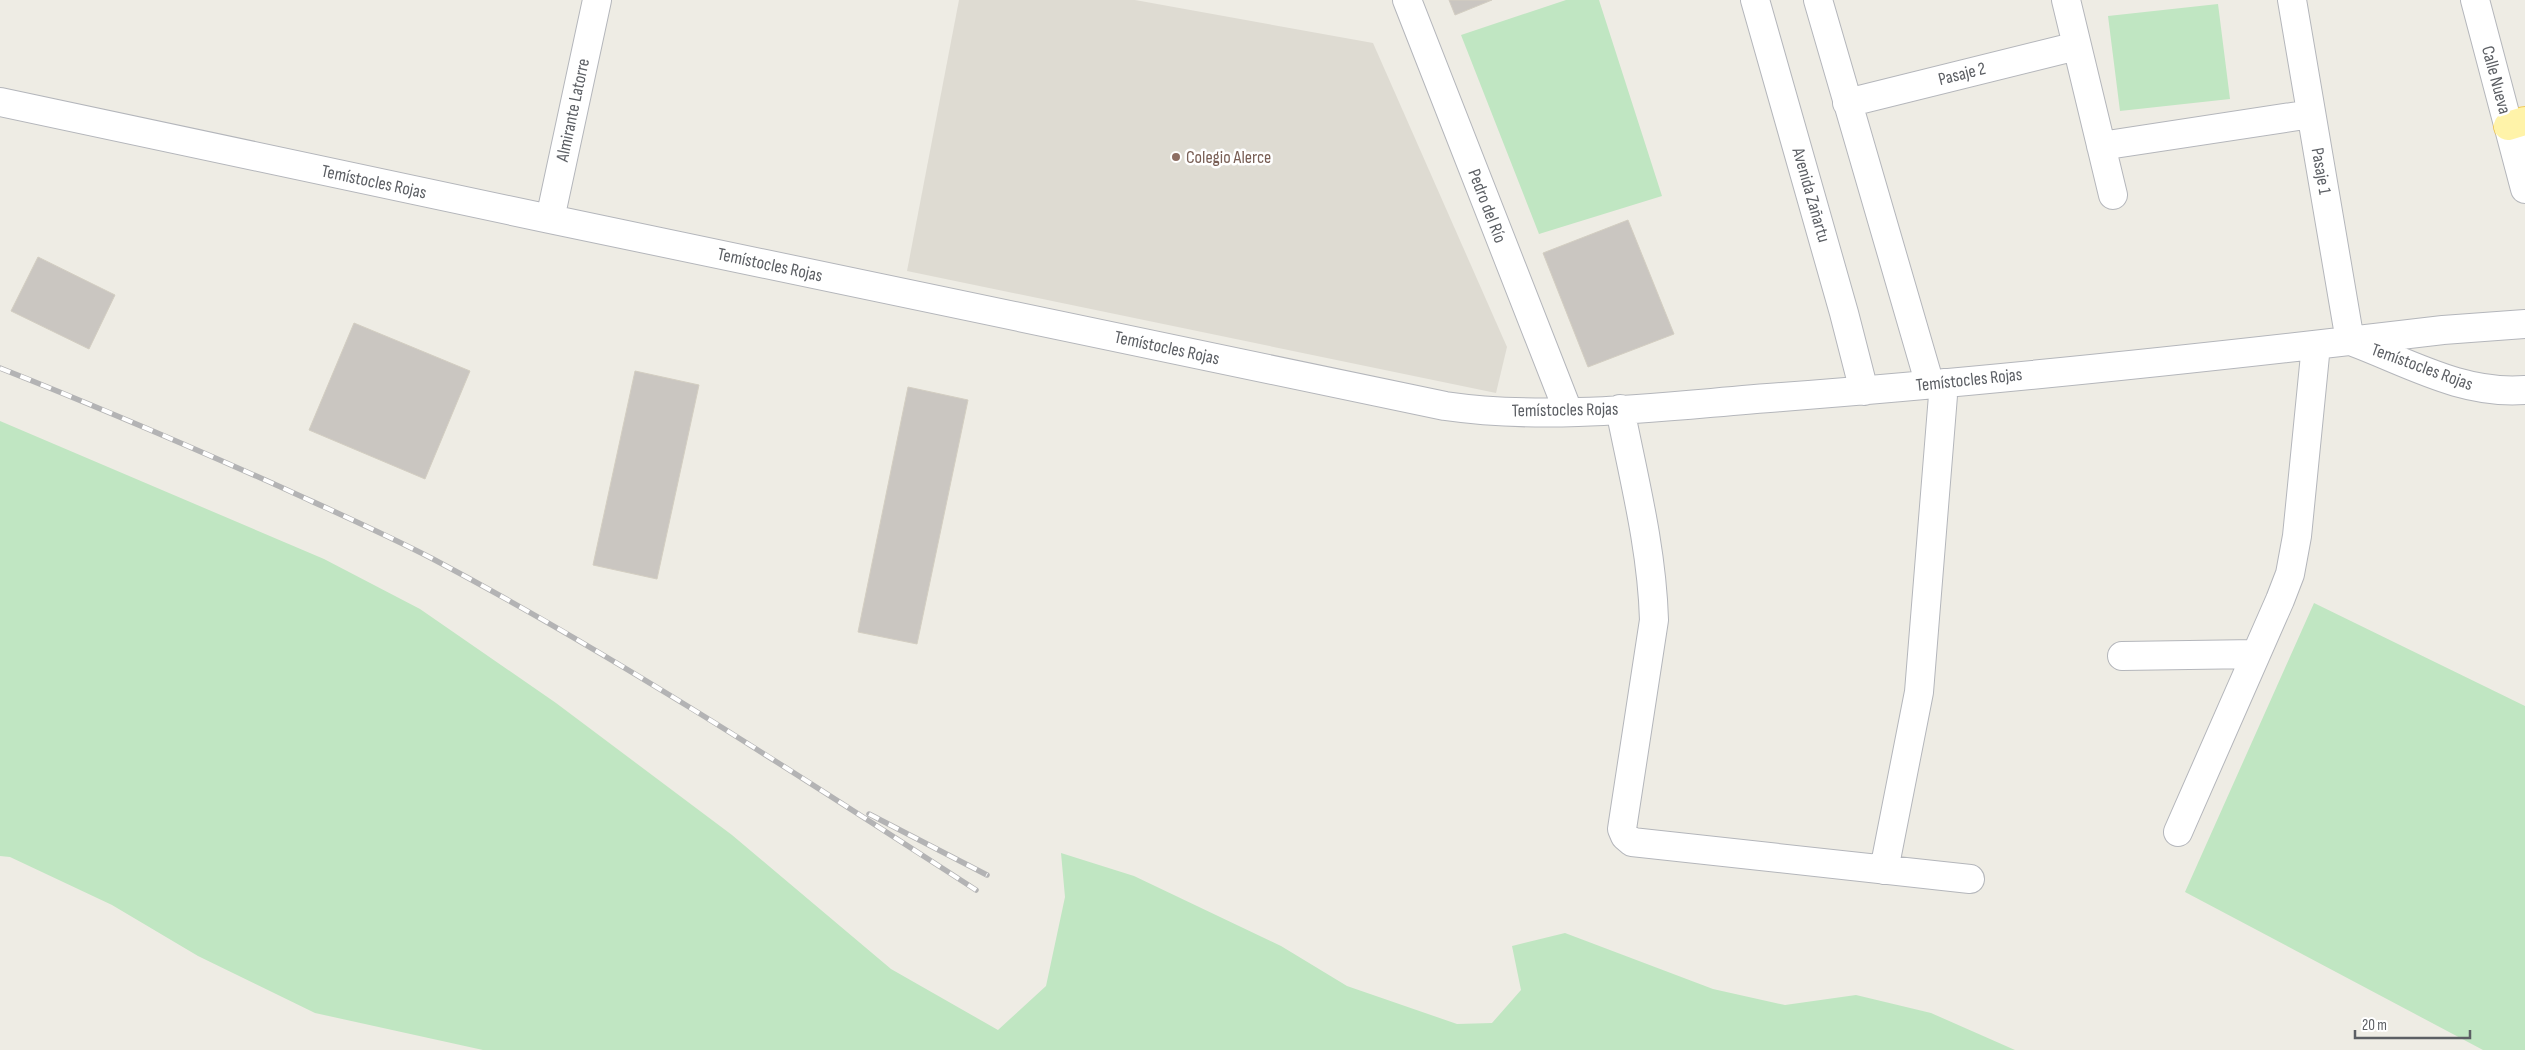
<svg xmlns="http://www.w3.org/2000/svg" width="2525" height="1050" viewBox="0 0 2525 1050" font-family="'Sofia Sans Condensed',sans-serif">
	<rect width="100%" height="100%" fill="#eeece4"/>
	<path fill="#dedbd2" d="M959,0H1135L1373,43L1507,347L1496,393L907,271Z"/>
	<path fill="#c0e6c2" d="M1566,0H1599L1662,196L1539,234L1461,35Z
		M2218,4L2230,99L2120,111L2108,16Z
		M0,421L324,559L420,609L556,703L732,835L891,969L998,1030L1046,986L1065,897L1061,853L1134,876L1281,946L1347,986L1457,1024L1492,1023L1521,990L1512,946L1565,933L1713,989L1785,1005L1856,995L1931,1013L2015,1050H483L315,1013L198,956L112,905L10,857L0,856Z
		M2314,603L2525,706V1050H2483L2185,892Z"/>
	<path fill="#cac6c1" stroke="#d3cec2" d="M1449,0H1492L1455,15Z
		M1628,220L1674,334L1588,367L1543,253Z
		M38,257L115,295L89,349L11,311Z
		M354,323L470,371L425,479L309,430Z
		M635,371L699,385L657,579L593,565Z
		M908,387L968,400L917,644L858,632Z"/>
	<g fill="none" stroke-linecap="round" stroke-linejoin="round">
		<defs>
			<path id="minor" d="M1407,0L1568,411
				M1755,0L1844,313L1864,391
				M1818,0L1930,385
				M2066,0L2113,195
				M2292,0L2350,341
				M2475,0L2525,189
				M0,102L550,219L1445,406C1556,422 1671,405 1782,397C2003,380 2224,356 2443,330L2525,324
				M1847,103L2077,46
				M2101,146L2311,114
				M550,219L597,0
				M2353,342C2409,363 2463,395 2525,390
				M1620,409C1634,479 1652,549 1654,620L1622,829L1625,836L1632,842L1970,879
				M2122,656L2256,654
				M2178,832L2280,600L2290,574L2297,536L2316,345
				M1884,870L1919,692L1944,383"/>
			<path id="major" d="M2508,126L2525,121"/>
		</defs>
		<use href="#minor" stroke="#b4b6bb" stroke-width="30"/>
		<use href="#major" stroke="#f1cb5a" stroke-width="30"/>
		<use href="#minor" stroke="#fff" stroke-width="28"/>
		<use href="#major" stroke="#fff3a9" stroke-width="28"/>
		<defs>
			<path id="rail" d="M0,368C91,404 182,443 272,483C326,508 381,532 433,559C621,659 798,775 976,890
				M869,814L987,875"/>
		</defs>
		<use href="#rail" stroke="#b3b3b4" stroke-width="5.5"/>
		<use href="#rail" stroke="#fff" stroke-width="4" stroke-dasharray="11" stroke-linecap="butt"/>
	</g>
	<circle fill="#8d6e63" stroke="#fff" stroke-width="2" cx="1176" cy="157" r="5"/>
	<g text-anchor="middle" dominant-baseline="central" stroke-width="5" stroke-linejoin="round" paint-order="stroke">
		<g font-size="18" fill="#5c5f64" stroke="#fff">
			<text transform="translate(1962 74) rotate(-14)">Pasaje 2</text>
			<text transform="translate(2496 80) rotate(75)">Calle Nueva</text>
			<text transform="translate(573 110) rotate(-78)">Almirante Latorre</text>
			<text transform="translate(2321 171) rotate(80)">Pasaje 1</text>
			<text transform="translate(374 182) rotate(12)">Temístocles Rojas</text>
			<text transform="translate(1811 195) rotate(74)">Avenida Zañartu</text>
			<text transform="translate(1487 206) rotate(69)">Pedro del Río</text>
			<text transform="translate(770 265) rotate(12)">Temístocles Rojas</text>
			<text transform="translate(1167 348) rotate(12)">Temístocles Rojas</text>
			<text transform="translate(2422 367) rotate(20)">Temístocles Rojas</text>
			<text transform="translate(1969 380) rotate(-6)">Temístocles Rojas</text>
			<text transform="translate(1565 410) rotate(-1)">Temístocles Rojas</text>
		</g>
		<g font-size="18" fill="#785e54" stroke="#fff" text-anchor="start">
			<text x="1186" y="157">Colegio Alerce</text>
		</g>
	</g>
	<path d="M2355 1030v8h115v-8" fill="none" stroke="#5c5f64" stroke-width="2.5"/>
	<text x="2362" y="1030" font-size="15" fill="#5c5f64" stroke="#ffffff" stroke-width="4" paint-order="stroke">20 m</text>
</svg>
